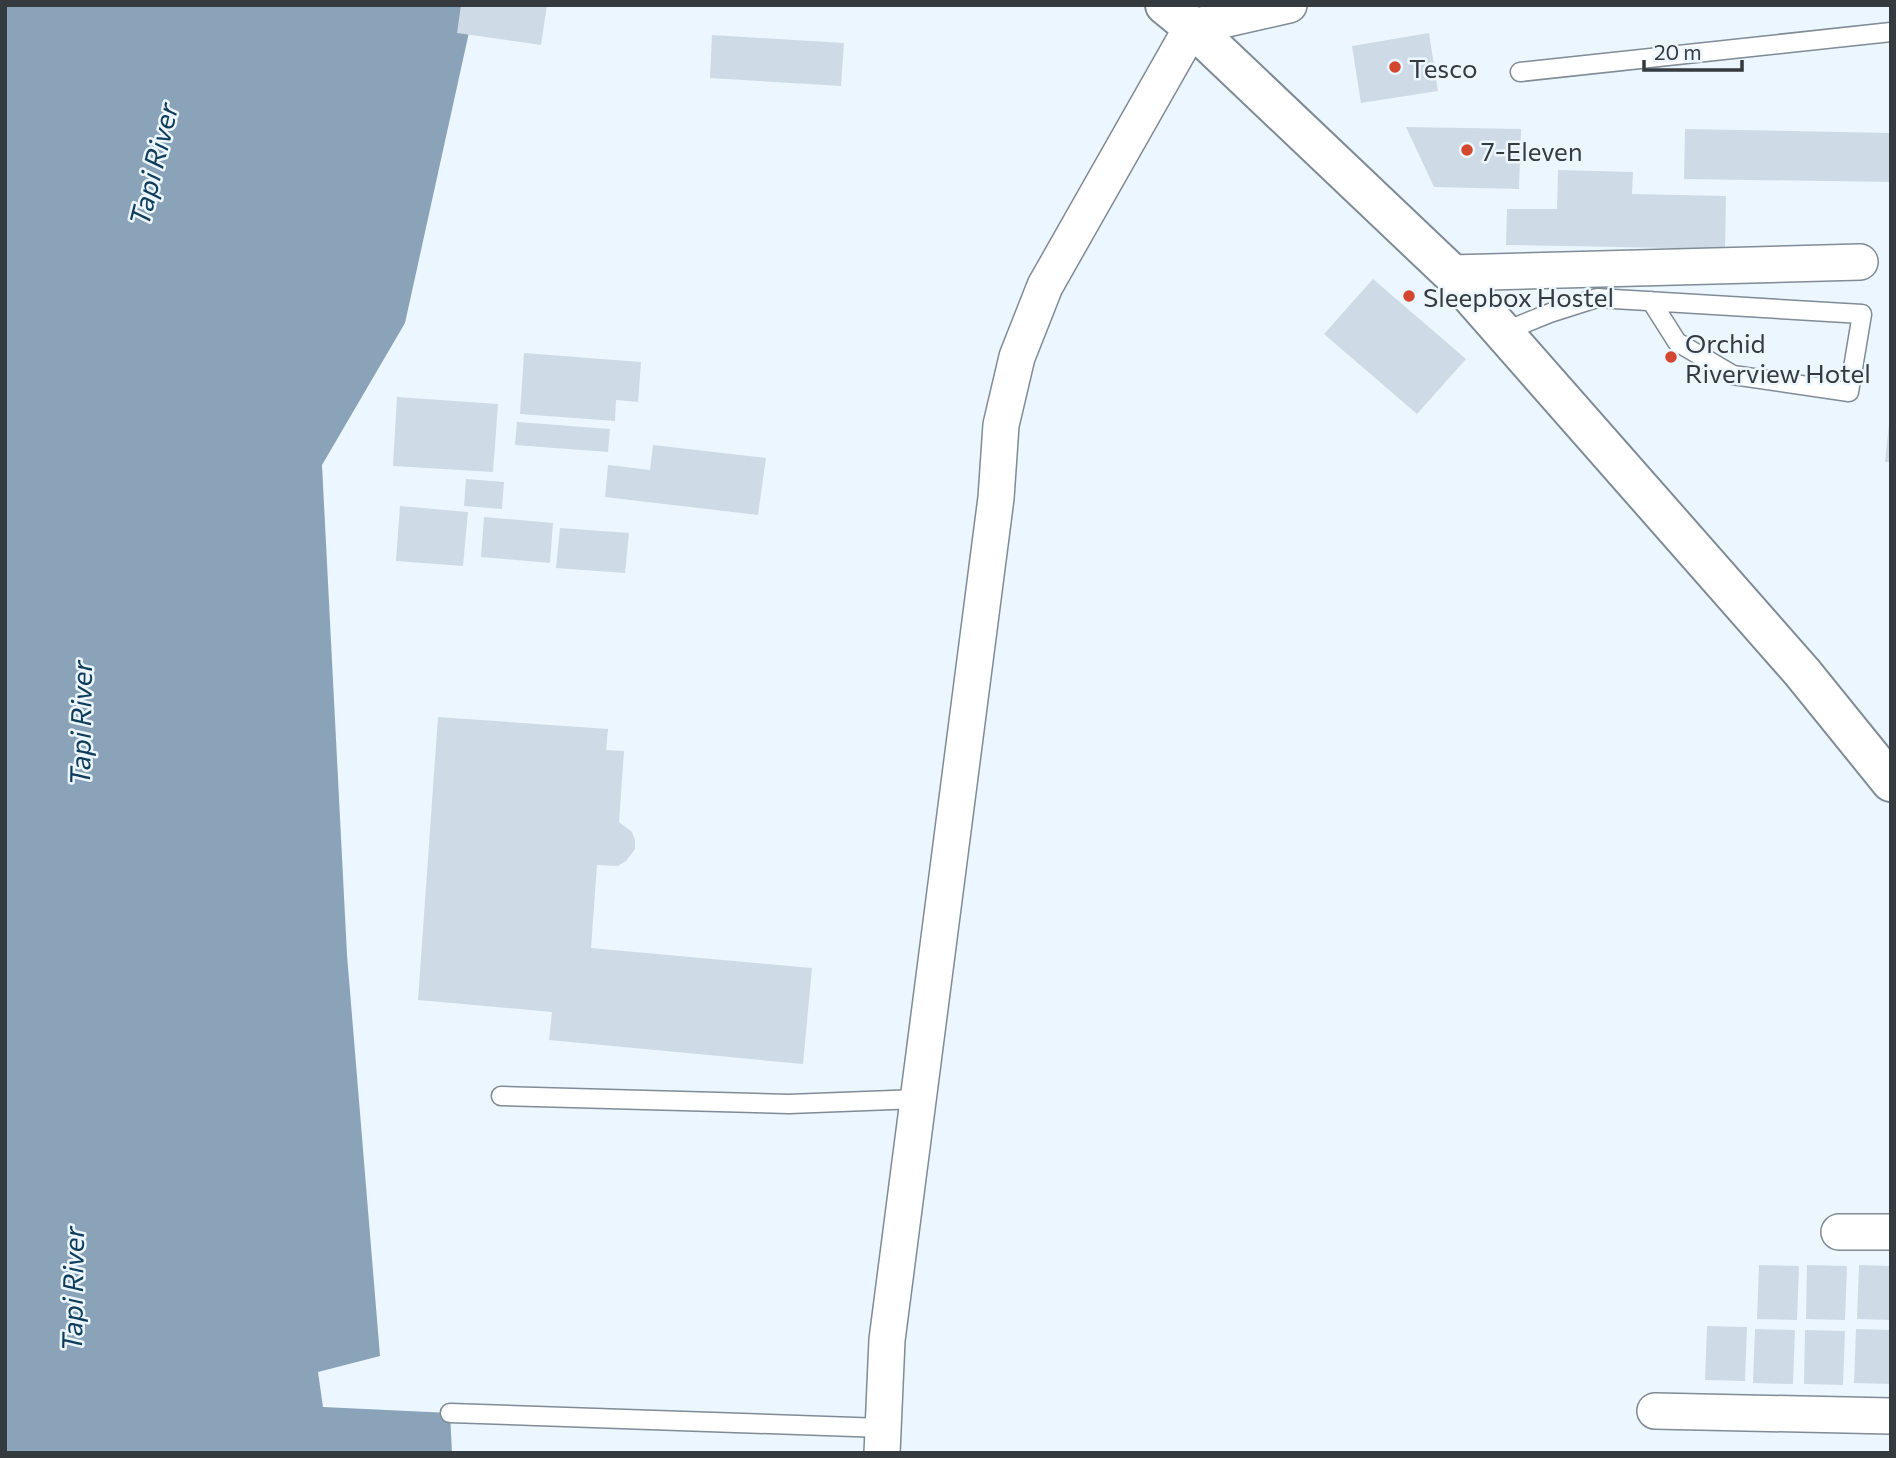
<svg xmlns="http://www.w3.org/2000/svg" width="1896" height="1458" viewBox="0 0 1896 1458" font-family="Commissioner,sans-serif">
	<rect width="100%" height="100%" fill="#ebf6ff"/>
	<path fill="#8aa3b8" d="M5,5H475L405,323L322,465L347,955L380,1356L318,1372L323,1407L450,1413L452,1453H5Z"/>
	<path fill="#cedbe6" d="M461,5H547L541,45L457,33Z
		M1429,33L1438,91L1361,103L1352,46Z
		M712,35L844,43L841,86L710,78Z
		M1406,127L1521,129L1519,189L1434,187Z
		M1685,129L1891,133V182L1684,179Z
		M1558,170L1633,172L1632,194L1726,196L1725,249L1506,245L1507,209H1557Z
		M1373,279L1466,359L1417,414L1324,334Z
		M524,353L641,362L638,402L616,400L615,421L520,414Z
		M397,397L498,404L493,472L393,466Z
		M517,422L610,429L608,452L515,445Z
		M1889,424L1891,425V462H1885Z
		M653,445L766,458L758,515L605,497L608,465L650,470Z
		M466,479L504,482L502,509L464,506Z
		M400,506L468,512L463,566L396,561Z
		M484,517L553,523L550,563L481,557Z
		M560,528L629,533L625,573L556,568Z
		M438,717L608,729L606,750L624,751L619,822L632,832L635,840V849L626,861L618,866L597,865L591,948L812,968L803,1064L549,1040L552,1012L418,1000Z
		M1759,1265L1799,1266L1797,1320L1757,1319Z
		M1807,1265L1847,1266L1845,1320L1806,1319Z
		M1859,1265L1891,1266V1320L1857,1319Z
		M1707,1326L1747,1327L1745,1381L1705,1380Z
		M1755,1329L1795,1330L1793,1384L1753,1383Z
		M1856,1329L1891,1330V1384L1854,1383Z
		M1805,1330L1845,1331L1843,1385L1804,1384Z"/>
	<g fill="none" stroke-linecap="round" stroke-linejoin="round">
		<defs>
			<path id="service" d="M1520,72L1891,32
				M1503,332L1550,313L1597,298L1862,314L1849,392L1733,375L1677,342L1651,301
				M501,1096L789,1104L918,1099
				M450,1413L883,1428"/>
			<path id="minor" d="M1451,273L1860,262
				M1839,1232H1891
				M1655,1411L1891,1416
				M882,1453L887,1340L996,498L1001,425L1017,357L1045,286L1192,27L1289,5"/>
			<path id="secondary" d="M1165,5L1192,27L1451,273L1802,672L1891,782"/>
		</defs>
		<use href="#service" stroke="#7f8b95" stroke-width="21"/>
		<use href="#minor" stroke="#7f8b95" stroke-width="38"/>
		<use href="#secondary" stroke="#7f8b95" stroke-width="42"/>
		<use href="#service" stroke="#fff" stroke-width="18"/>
		<use href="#minor" stroke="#fff" stroke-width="35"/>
		<use href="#secondary" stroke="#fff" stroke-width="38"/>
	</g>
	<g fill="#d34730" stroke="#ebf6ff" stroke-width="2.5">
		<circle cx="1395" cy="67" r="7"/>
		<circle cx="1467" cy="150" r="7"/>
		<circle cx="1409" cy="296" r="7"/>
		<circle cx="1671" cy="357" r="7"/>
	</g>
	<g text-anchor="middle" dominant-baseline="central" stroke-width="5" stroke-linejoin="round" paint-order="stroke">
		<g font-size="26" fill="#353a3e" stroke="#ebf6ff" text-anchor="start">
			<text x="1409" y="67">Tesco</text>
			<text x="1481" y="150">7-Eleven</text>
			<text x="1423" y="296">Sleepbox Hostel</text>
			<text x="1685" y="342">Orchid<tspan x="1685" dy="30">Riverview Hotel</tspan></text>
		</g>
		<g font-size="28" font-style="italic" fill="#0f3c5b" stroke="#ebf6ff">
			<text transform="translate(153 164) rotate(-76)">Tapi River</text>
			<text transform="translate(80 723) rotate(-89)">Tapi River</text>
			<text transform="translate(72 1289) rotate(-89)">Tapi River</text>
		</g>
	</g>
	<rect width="1896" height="1458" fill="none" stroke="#353a3e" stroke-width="14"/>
	<path d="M1644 60v10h98v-10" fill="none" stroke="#353a3e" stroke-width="3.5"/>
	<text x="1654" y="60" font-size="21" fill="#353a3e" stroke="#ebf6ff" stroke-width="5" paint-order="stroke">20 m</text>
</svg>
